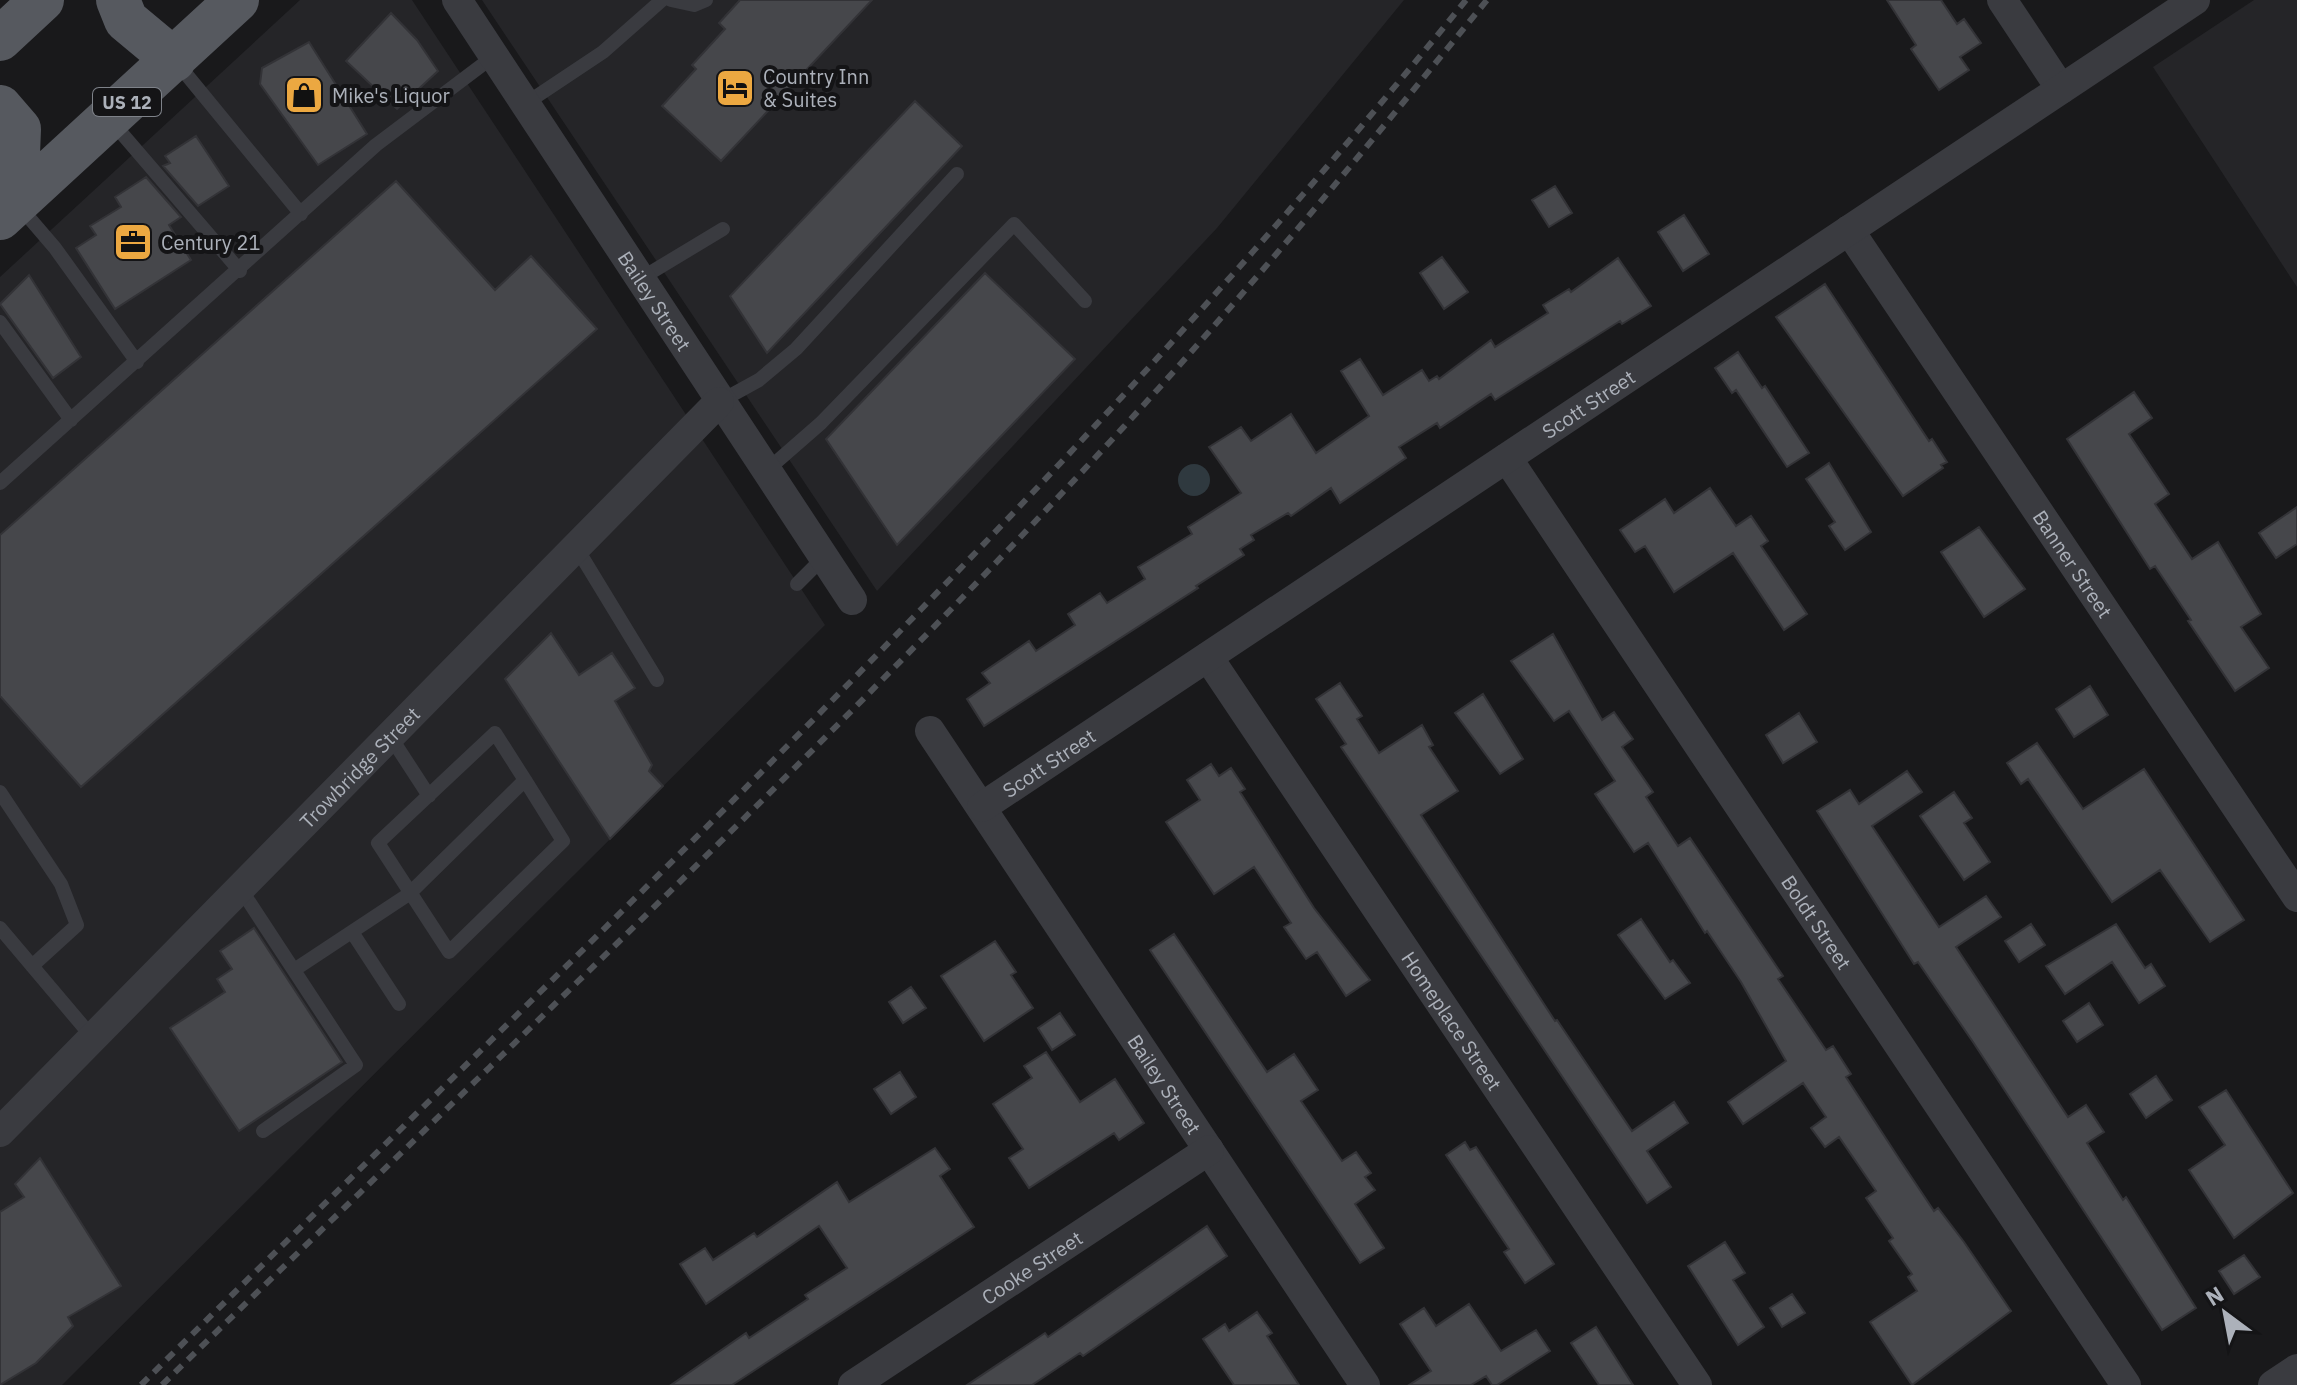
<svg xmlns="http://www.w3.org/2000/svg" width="2297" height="1385" viewBox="0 0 2297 1385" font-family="'IBM Plex Sans',sans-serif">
	<rect width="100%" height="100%" fill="#19191b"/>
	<path fill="#252528" d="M300,0H412L825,625L62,1385H0V277Z
		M482,0H1404L1217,228L877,591Z
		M2254,0H2297V287L2153,67Z"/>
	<path fill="#2f393f" d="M1178 480a16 16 0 1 1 32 0a16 16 0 1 1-32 0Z"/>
	<path fill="#46474b" stroke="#333337" stroke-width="2" d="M740,0H872L721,161L662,106L696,69L692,65L725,29L719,23Z
		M1887,0H1941L1957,24L1964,19L1981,43L1960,57L1969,70L1939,90L1911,49L1916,45Z
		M391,13L417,40L438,71L397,109L346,61Z
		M309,42L367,134L318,165L260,84L262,68Z
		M915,101L962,146L767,353L730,296Z
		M196,136L229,186L198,206L163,166L170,163L165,156Z
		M146,177L181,217L169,225L191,260L115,309L76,248L96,235L90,226L121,207L115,197Z
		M396,181L495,290L531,256L597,329L81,787L0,696V535Z
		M1555,186L1572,213L1549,227L1532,200Z
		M1684,215L1709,254L1683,271L1658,232Z
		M1442,257L1468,292L1444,309L1420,273Z
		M1618,258L1651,306L1622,324L1620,321L1495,400L1491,394L1440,428L1437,423L1399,447L1406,458L1340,503L1331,488L1291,516L1288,513L1251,535L1254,540L1240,549L1244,555L1196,586L1198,588L984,726L967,699L990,683L982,673L1029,641L1036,651L1075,625L1068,614L1100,593L1107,603L1145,579L1138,567L1192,534L1188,527L1241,493L1209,447L1241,427L1251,441L1291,414L1316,453L1369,416L1341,371L1360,359L1383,395L1422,370L1429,381L1437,376L1439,379L1491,340L1495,347L1548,313L1543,305L1569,289L1571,292Z
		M985,273L1075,359L897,545L826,439Z
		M29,275L81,357L53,378L0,304Z
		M1825,284L1929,441L1932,439L1947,462L1941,465L1943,468L1903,496L1776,317Z
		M1738,352L1762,388L1765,386L1809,453L1787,467L1736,390L1732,393L1715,368Z
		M2134,392L2152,418L2129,434L2169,494L2155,504L2192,559L2218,542L2261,614L2241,627L2269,668L2235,691L2188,621L2191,620L2155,566L2150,569L2067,439Z
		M1829,463L1871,532L1845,550L1829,526L1835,522L1806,479Z
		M1710,488L1736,526L1751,516L1768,541L1761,546L1807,614L1784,630L1733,553L1674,592L1645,546L1635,552L1620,530L1665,499L1674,513Z
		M2297,507V544L2276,558L2259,533Z
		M1979,527L2025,589L1984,617L1941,552Z
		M551,633L579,675L612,653L635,688L615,701L652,765L649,771L663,786L610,839L505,679Z
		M1553,634L1602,720L1614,712L1633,739L1622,747L1653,792L1646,797L1678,846L1690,838L1783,976L1778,979L1826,1050L1833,1046L1851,1074L1846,1077L1898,1157L1934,1211L1938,1208L1964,1242L2011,1311L1912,1385L1870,1322L1917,1291L1908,1277L1912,1274L1889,1241L1893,1238L1866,1198L1876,1191L1839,1137L1825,1147L1811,1128L1826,1117L1803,1083L1743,1124L1728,1102L1786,1061L1741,982L1707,931L1705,933L1648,843L1634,852L1595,794L1615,781L1569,711L1554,721L1511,661Z
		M1340,683L1362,716L1357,719L1379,753L1422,725L1433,745L1429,747L1458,791L1421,815L1555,1021L1557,1020L1632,1131L1674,1102L1688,1123L1647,1151L1671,1187L1647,1203L1341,747L1346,744L1316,699Z
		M2090,686L2108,715L2074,737L2056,709Z
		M1483,694L1523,759L1500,774L1455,713Z
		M1799,713L1817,742L1783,763L1766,735Z
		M2037,743L2083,809L2144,769L2244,920L2210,942L2160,870L2112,902L2028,779L2021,784L2007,763Z
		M1211,764L1219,776L1231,768L1245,789L1240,792L1314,908L1370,980L1346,996L1317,952L1306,959L1284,927L1291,923L1254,867L1214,894L1166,822L1200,800L1187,780Z
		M1907,771L1922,792L1872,826L1939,927L1986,896L2001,917L1956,947L2068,1117L2086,1105L2104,1132L2087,1143L2123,1200L2126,1197L2196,1308L2162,1330L1973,1042L1918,962L1914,964L1817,811L1850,790L1859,804Z
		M1954,792L1972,818L1964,823L1990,862L1964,880L1920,816Z
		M1641,919L1670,962L1673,960L1690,983L1665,999L1618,935Z
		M2031,924L2045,945L2019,962L2005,941Z
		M2116,924L2145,968L2151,964L2165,986L2139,1003L2112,962L2065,994L2046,966Z
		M254,928L342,1062L239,1131L170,1028L225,992L217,979L232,969L220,951Z
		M1174,934L1267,1072L1294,1054L1318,1090L1301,1101L1342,1161L1356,1152L1371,1173L1365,1177L1375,1190L1355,1204L1384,1248L1360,1263L1150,950Z
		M995,941L1016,972L1011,975L1033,1008L984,1041L941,976Z
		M911,987L926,1008L903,1023L889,1002Z
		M2089,1003L2103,1025L2077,1042L2063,1021Z
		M1060,1013L1075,1035L1052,1050L1038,1028Z
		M1046,1052L1080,1102L1115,1079L1144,1123L1119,1140L1114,1133L1029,1188L1009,1158L1023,1149L993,1104L1032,1078L1024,1066Z
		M900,1072L916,1097L891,1114L874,1089Z
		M2156,1076L2172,1100L2146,1118L2130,1094Z
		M2226,1090L2293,1193L2234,1238L2189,1170L2225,1145L2199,1107Z
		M1465,1142L1470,1150L1476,1147L1554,1264L1525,1283L1504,1252L1509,1249L1446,1155Z
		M935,1148L950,1169L940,1176L974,1227L732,1385H671L746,1333L749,1338L808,1299L805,1295L847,1268L819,1226L706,1304L680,1264L705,1248L713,1260L754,1233L757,1237L837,1182L849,1202Z
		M40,1158L121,1286L68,1317L73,1326L36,1363L0,1385V1212L24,1197L15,1184Z
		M1207,1226L1227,1256L1083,1356L1080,1353L1032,1385H967L1045,1333L1048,1337Z
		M1725,1242L1745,1273L1733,1280L1764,1327L1738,1345L1688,1266Z
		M2244,1255L2260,1277L2234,1294L2219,1271Z
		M1792,1294L1805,1313L1782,1327L1770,1308Z
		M1469,1304L1501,1351L1536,1330L1550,1351L1497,1385H1492L1486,1376L1471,1385H1409L1431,1371L1400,1324L1424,1308L1436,1326Z
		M1257,1312L1272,1333L1267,1336L1299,1385H1234L1203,1339L1225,1324L1229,1331Z
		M1596,1327L1633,1385H1599L1571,1343Z"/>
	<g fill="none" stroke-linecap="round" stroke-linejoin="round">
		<path stroke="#3a3b40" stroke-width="14" d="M671,0L694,5L706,0
			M177,63L301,214
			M525,104L603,52L662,0
			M112,122L240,271
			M19,206L55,248L137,362
			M640,279L723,229
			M0,322L71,420
			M719,402L759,380L796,349L957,174
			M766,471L821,423L1014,224L1085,301
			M0,483L376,145L494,56
			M576,547L657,680
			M797,584L823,558
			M390,736L429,796
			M0,792L61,884L77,925L32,966
			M240,888L356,1065L263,1131
			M0,928L93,1038
			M352,932L399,1004
			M294,970L409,894L525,780L495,733L378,843L449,952L563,841L525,780"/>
		<g stroke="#3a3b40" stroke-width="30">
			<path id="s1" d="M457,0L852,600"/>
			<path d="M2002,0L2061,89"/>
			<path id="s2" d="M1849,230L2297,897"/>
			<path id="s3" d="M1507,458L2126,1385"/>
			<path id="s4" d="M1208,657L1697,1385"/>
			<path id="s5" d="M930,731L1365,1385"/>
			<path id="s6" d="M982,807L2195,0"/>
			<path id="s7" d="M0,1132L719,402"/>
			<path id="s8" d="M853,1385L1209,1150"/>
			<path d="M2273,1385L2297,1369"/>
		</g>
		<path stroke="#56595f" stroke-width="44" d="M118,0L126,20L174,60
			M0,39L42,0
			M0,107L19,129L16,203
			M0,218L237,0"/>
		<path stroke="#4d5055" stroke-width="6" stroke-dasharray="10 8" stroke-linecap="butt" d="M141,1385C594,935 1064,497 1466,0
			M162,1385C470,1084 785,789 1079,475C1222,323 1355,162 1487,0"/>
	</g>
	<defs>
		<symbol id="hotel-square" viewBox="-11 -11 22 22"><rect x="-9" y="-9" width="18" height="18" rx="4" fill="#eca841" stroke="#141416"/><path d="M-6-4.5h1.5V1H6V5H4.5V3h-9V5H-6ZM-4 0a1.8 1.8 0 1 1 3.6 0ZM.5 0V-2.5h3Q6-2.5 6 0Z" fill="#111"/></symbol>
		<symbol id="shop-square" viewBox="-11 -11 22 22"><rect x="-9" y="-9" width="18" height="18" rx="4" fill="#eca841" stroke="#141416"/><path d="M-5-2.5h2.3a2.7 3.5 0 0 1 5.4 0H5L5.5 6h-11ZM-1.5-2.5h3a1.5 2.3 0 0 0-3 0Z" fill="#111"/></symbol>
		<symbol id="office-square" viewBox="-11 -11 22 22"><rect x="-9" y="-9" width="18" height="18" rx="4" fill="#eca841" stroke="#141416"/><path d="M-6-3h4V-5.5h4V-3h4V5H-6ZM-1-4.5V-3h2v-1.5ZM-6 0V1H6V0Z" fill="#111"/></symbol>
	</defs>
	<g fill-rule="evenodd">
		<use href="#hotel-square" x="713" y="66" width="44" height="44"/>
		<use href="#shop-square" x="282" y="73" width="44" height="44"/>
		<use href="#office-square" x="111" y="220" width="44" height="44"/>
	</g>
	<g text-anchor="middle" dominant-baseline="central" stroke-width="8" stroke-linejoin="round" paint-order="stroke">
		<rect fill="#141416" stroke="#7e8289" stroke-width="2" x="93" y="88" width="68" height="28" rx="6"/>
		<g font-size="18" font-weight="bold" fill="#acb1ba">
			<text x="127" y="102">US 12</text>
		</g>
		<g font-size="20" fill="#acb1ba" stroke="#141416" text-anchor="start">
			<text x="763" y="76">Country Inn<tspan x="763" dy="23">&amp; Suites</tspan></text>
			<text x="332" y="95">Mike's Liquor</text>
			<text x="161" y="242">Century 21</text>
		</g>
		<g font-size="20" fill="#acb1ba" stroke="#141416">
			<text stroke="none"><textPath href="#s1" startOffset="360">Bailey Street</textPath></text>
			<text stroke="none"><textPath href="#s6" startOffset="728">Scott Street</textPath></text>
			<text stroke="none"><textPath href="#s2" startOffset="402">Banner Street</textPath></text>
			<text stroke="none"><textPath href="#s6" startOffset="80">Scott Street</textPath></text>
			<text stroke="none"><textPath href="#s7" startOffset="512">Trowbridge Street</textPath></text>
			<text stroke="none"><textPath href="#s3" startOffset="558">Boldt Street</textPath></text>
			<text stroke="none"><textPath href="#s4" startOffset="438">Homeplace Street</textPath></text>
			<text stroke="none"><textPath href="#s5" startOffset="424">Bailey Street</textPath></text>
			<text stroke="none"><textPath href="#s8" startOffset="214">Cooke Street</textPath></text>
		</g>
	</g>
	<g transform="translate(2225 1313) rotate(328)" stroke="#141416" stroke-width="6" paint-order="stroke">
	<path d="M0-6L14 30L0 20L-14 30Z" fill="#acb1ba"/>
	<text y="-12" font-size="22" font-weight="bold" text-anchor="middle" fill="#acb1ba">N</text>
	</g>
</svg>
